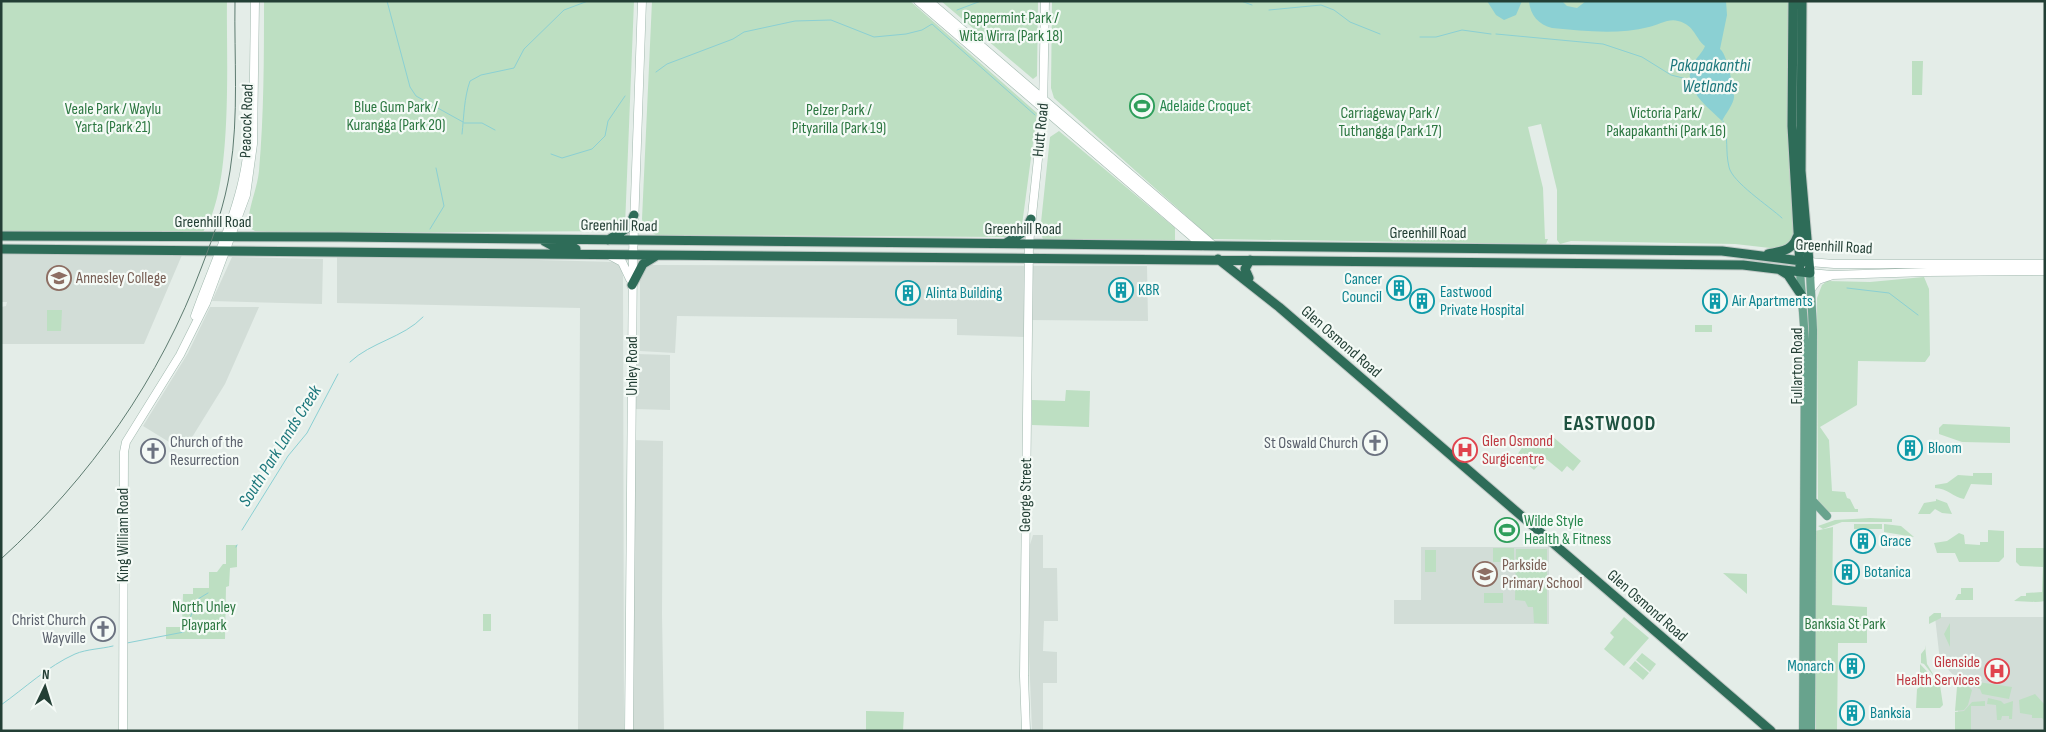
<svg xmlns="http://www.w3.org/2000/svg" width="2046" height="732" viewBox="0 0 2046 732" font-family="'Sofia Sans Condensed',sans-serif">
	<rect width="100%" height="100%" fill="#e4ede8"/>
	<path fill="#d2ddd7" d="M1,254L182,255L144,344H1V307L6,306L7,302H1Z
		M337,255L616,262L620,264L623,276L624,731H578L580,308L337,303Z
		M232,257L323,259L322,304L212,301Z
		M651,265L1147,266L1148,321L1026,320L1025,337L957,335V319L677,316L675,353L640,351V273Z
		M210,307H259L225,384L186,447L177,441L174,445L143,426L188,353Z
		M636,354L670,355V410L635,409Z
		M634,440L663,441L662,614L664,731H633Z
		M1033,535H1043V568H1057L1058,621H1044L1043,651L1057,652V683H1043V731H1032L1028,628L1029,548Z
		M1421,547H1549V624H1394V600H1421Z
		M1935,617H2045V731H1958V680L1940,661Z"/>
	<path fill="#bddfc2" d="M1,1H227C226,54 234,194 202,233L1,232Z
		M264,1H634L625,226L619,231L278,233L255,231L248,227C248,207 257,190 259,171C264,114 264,58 264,1Z
		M652,1H910L1037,113L1022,225L1006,237L656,235L644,229L642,219Z
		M941,1H1038L1037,76L1033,79Z
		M1052,1H1789L1794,238L1791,245L1779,249L1735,244L1571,241L1560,244L1557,240V190L1541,124L1528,127L1543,188L1545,239H1548L1546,244L1212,239L1054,98L1051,88Z
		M1912,61H1923L1922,95H1912Z
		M1059,131L1175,228V240L1043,239L1040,232L1050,137Z
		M1924,277L1929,289L1930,355L1925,362L1858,361L1857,405L1820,427L1829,440L1832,491L1845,492L1847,498L1850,499L1855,509H1858V512H1829L1818,507L1817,298L1822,285L1827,281L1870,282Z
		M47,310H62L61,331H47Z
		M1695,325H1712V332H1695Z
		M1066,390L1090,391L1089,427L1032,425V400L1065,401Z
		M1943,424L2010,427V443L1962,442L1939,434V428Z
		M1552,436L1581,461L1573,471L1567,466L1562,472L1545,458L1534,470L1517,455L1524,445V437Z
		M1973,473H1992V485L1971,484L1964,499C1953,497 1947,488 1935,488V485L1947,483L1958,475L1973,476Z
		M1936,499L1947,503L1952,514L1942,513L1935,509L1930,514H1918L1924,503L1936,501Z
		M1870,518L1892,519V522H1842L1823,529L1818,526L1835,520Z
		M1854,524H1882V529H1854Z
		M1884,524L1901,526L1914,537L1884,532Z
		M1833,527L1832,605L1867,607V643H1838L1837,731H1816L1815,531Z
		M1988,530L2004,531V557L1999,562H1959L1955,553H1937L1934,543L1947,541L1959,533L1964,535L1965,544L1980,545V542H1988Z
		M226,545H237V567L230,568L229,586L226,587L225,639H166V627H182L183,594H193V588H209V572H217L223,564H226Z
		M1493,548H1514V562H1493Z
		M2016,548H2045V601C2035,603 2025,601 2014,601L2021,596H2026V593L2042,592L2043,567L2020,566L2016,562Z
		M1516,549H1547V624L1534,623L1533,607H1528L1525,601L1515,600Z
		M1425,550H1436V572H1425Z
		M1723,573L1747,574V594Z
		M1961,588H1973V600H1955L1958,594H1961Z
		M1484,593H1503V603H1484Z
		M1934,613H1941V618L1929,624V617Z
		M483,614H491V631H483Z
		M1624,617L1649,638L1624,666L1604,649L1614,637L1610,633Z
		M1950,623V647L1944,634Z
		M1925,645L1927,664L1936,679L1924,664L1921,663V654L1925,649Z
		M1642,653L1656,664L1650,672L1636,660Z
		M1635,661L1649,673L1643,680L1629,668Z
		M1920,664L1940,685L1943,705L1940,708H1916L1917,689L1920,687Z
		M1971,681L2012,687L2009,699L1982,694L1980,689L1971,686Z
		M1966,684L1972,690L1968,705L1964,710L1955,711L1957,687Z
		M2035,694L2045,705V721L2042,718H2032V715L2020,713L2019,700Z
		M1988,698L2001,701L2004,704L2013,701L2012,719H2009V716H2002L2001,720H1997L1996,705L1987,704Z
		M1985,701V706H1971V731H1955V712L1964,711L1972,702Z
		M866,711L904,712L903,731H866Z"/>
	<path fill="#8bd0d3" d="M1487,1H1522L1516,15L1504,20L1496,15Z
		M1529,1H1562L1567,6L1577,8L1586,1H1726L1727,15L1720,49C1727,54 1733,86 1734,95C1735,103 1725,114 1722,121C1708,107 1682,89 1692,65C1696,58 1703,52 1705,46C1696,40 1695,25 1678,21C1669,18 1658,25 1649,27C1617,35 1584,31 1552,28C1539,25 1530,15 1529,1Z"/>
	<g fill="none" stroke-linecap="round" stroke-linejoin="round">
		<path stroke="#8bd0d3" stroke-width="1" d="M387,1L410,87L416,96L463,122
			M1241,1L1252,5
			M957,10L981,1
			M1269,10L1321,5L1334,10L1350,22L1380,34
			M1496,34L1603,44L1642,57L1671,75L1691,80
			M1420,37H1436L1462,30L1491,34
			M656,72L667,64L733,39L744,32L795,21L831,20L874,37L906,34L922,30L932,24L1035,115
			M1723,121C1729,139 1725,150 1729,167C1732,182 1769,206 1782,218
			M464,123H482L495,130
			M462,134C464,116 464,98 470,81L481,75L514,68L524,49L564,10L588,1
			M551,154L562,158L592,149L605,136L608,121L625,96
			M430,229L444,206L436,168
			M1847,288L1889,293L1918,315
			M350,362C371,342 403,338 423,317
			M242,530L288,456L307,433L338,374
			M236,547L237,545
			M127,643L184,632L198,599L208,593
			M1,705C25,688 48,666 75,654C87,649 101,649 113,646"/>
		<defs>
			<path id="secondary" d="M918,1L1203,246
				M929,1L1214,246
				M609,255L622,262L630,279
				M1809,262L1834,264H2045
				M1810,273L1832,275L1927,272L2045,271
				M1811,289L1818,280L1830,276
				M195,316C213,264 248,194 248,139
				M123,731L124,452L126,442L180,355L206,303L246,195L253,144L255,1
				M629,731L633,255L642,1
				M1026,731L1024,676L1029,244L1043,111L1045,1"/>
			<path id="primary" d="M1800,272L1805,340L1803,731
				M1810,273L1813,330L1811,731
				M1812,500L1827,516"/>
			<path id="highway" d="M1793,1L1792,126L1800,266
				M1,236L340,237L1722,251L1809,262
				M608,240L629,227L634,215
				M544,241L553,246L573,247L576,249V254
				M1006,243L1025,231L1031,219
				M1,249L1743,265L1810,273L1801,171L1802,1
				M1768,254C1782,251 1792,251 1797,237
				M1218,259L1279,307L1771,731
				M1780,270L1788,275L1802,296
				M1249,278L1245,269L1250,260
				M632,285L643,264L656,256"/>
		</defs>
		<use href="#secondary" stroke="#a2b9af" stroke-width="9"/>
		<use href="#primary" stroke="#c1c9c6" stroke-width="9"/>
		<use href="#highway" stroke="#c1c9c6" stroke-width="11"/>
		<use href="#secondary" stroke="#fff" stroke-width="8"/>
		<use href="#primary" stroke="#68a38d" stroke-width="8"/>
		<use href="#highway" stroke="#2e6c58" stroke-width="9"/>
		<path stroke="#5d7b70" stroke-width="1" d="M1,559C90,478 160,379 202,266C214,235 225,203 230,171C239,116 234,57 235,1"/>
	</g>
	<defs>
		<symbol id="stadium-ring" viewBox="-11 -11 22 22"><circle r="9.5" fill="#f4faf6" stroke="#2e9e5b" stroke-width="1.5"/><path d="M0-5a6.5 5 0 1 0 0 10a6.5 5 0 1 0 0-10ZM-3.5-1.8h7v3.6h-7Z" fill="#2e9e5b"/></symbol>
		<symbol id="school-ring" viewBox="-11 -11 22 22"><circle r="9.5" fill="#f4faf6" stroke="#8d6e63" stroke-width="1.5"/><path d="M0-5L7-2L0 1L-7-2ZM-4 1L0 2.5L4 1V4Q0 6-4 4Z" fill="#8d6e63"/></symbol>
		<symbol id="building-ring" viewBox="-11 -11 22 22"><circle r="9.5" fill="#f4faf6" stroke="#0f9aa8" stroke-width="1.5"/><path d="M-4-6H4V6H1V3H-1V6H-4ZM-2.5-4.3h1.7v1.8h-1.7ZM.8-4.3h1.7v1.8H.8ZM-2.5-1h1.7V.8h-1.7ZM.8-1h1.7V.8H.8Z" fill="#0f9aa8"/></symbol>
		<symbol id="church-ring" viewBox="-11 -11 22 22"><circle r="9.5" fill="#f4faf6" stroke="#6b7280" stroke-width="1.5"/><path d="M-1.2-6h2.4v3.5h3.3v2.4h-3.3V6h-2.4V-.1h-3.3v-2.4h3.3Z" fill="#6b7280"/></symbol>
		<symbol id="hospital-ring" viewBox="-11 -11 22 22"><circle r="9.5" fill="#f4faf6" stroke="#e0444e" stroke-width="1.5"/><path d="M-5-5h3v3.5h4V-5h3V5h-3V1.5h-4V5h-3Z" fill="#e0444e"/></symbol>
	</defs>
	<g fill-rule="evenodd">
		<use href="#stadium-ring" x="1128" y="92" width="28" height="28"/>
		<use href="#school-ring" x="45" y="264" width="28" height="28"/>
		<use href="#building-ring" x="1385" y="274" width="28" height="28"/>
		<use href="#building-ring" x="1107" y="276" width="28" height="28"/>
		<use href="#building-ring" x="894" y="279" width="28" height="28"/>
		<use href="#building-ring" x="1408" y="287" width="28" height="28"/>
		<use href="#building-ring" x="1701" y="287" width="28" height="28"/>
		<use href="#church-ring" x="1361" y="429" width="28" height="28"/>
		<use href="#building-ring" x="1896" y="434" width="28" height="28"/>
		<use href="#hospital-ring" x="1451" y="436" width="28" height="28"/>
		<use href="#church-ring" x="139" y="437" width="28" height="28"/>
		<use href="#stadium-ring" x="1493" y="516" width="28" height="28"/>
		<use href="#building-ring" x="1849" y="527" width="28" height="28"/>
		<use href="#building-ring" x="1833" y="558" width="28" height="28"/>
		<use href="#school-ring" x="1471" y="560" width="28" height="28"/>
		<use href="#church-ring" x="89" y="615" width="28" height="28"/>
		<use href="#building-ring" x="1838" y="652" width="28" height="28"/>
		<use href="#hospital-ring" x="1983" y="657" width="28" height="28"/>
		<use href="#building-ring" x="1838" y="699" width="28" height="28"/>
	</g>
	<g text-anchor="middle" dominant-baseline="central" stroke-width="4.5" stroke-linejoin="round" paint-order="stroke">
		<g font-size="16" fill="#2c7741" stroke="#f4faf6">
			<text x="1011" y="18">Peppermint Park /<tspan x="1011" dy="18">Wita Wirra (Park 18)</tspan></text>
			<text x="396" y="107">Blue Gum Park /<tspan x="396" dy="18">Kurangga (Park 20)</tspan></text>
			<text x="113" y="109">Veale Park / Waylu<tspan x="113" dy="18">Yarta (Park 21)</tspan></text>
			<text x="839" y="110">Pelzer Park /<tspan x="839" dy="18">Pityarilla (Park 19)</tspan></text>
			<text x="1390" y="113">Carriageway Park /<tspan x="1390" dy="18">Tuthangga (Park 17)</tspan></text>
			<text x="1666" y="113">Victoria Park/<tspan x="1666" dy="18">Pakapakanthi (Park 16)</tspan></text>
			<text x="204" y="607">North Unley<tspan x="204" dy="18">Playpark</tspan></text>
			<text x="1845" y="624">Banksia St Park</text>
		</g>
		<g font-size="16" fill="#27864d" stroke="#f4faf6" text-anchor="start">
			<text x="1160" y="106">Adelaide Croquet</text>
			<text x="1524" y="521">Wilde Style<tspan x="1524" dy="18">Health &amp; Fitness</tspan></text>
		</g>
		<g font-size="16" fill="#233f35" stroke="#f4faf6">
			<text transform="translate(247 121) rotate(-88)">Peacock Road</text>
			<text transform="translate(1041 130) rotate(-84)">Hutt Road</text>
			<text x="213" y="222">Greenhill Road</text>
			<text transform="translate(619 226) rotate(1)">Greenhill Road</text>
			<text x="1023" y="229">Greenhill Road</text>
			<text x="1428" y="233">Greenhill Road</text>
			<text transform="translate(1834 247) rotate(3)">Greenhill Road</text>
			<text transform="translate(1341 342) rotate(41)">Glen Osmond Road</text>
			<text transform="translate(632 366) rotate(-90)">Unley Road</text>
			<text transform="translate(1797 366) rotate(-90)">Fullarton Road</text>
			<text transform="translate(1026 495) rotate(-89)">George Street</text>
			<text transform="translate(123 535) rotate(-90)">King William Road</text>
			<text transform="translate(1647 606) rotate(41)">Glen Osmond Road</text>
		</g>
		<g font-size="16" fill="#785e54" stroke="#f4faf6" text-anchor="start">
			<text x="76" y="278">Annesley College</text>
			<text x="1502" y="565">Parkside<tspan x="1502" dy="18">Primary School</tspan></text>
		</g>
		<g font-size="16" fill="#0d838f" stroke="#f4faf6" text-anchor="start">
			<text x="1382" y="279" text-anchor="end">Cancer<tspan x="1382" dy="18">Council</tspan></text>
			<text x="1138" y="290">KBR</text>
			<text x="1440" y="292">Eastwood<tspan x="1440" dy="18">Private Hospital</tspan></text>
			<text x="926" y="293">Alinta Building</text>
			<text x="1732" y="301">Air Apartments</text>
			<text x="1928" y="448">Bloom</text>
			<text x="1880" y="541">Grace</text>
			<text x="1864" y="572">Botanica</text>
			<text x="1834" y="666" text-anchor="end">Monarch</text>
			<text x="1870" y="713">Banksia</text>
		</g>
		<g font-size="16" fill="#be3a42" stroke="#f4faf6" text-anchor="start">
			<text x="1482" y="441">Glen Osmond<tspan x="1482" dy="18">Surgicentre</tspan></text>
			<text x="1980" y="662" text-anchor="end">Glenside<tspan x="1980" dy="18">Health Services</tspan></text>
		</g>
		<g font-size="16" fill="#5b616d" stroke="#f4faf6" text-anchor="end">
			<text x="170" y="442" text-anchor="start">Church of the<tspan x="170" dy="18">Resurrection</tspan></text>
			<text x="1358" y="443">St Oswald Church</text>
			<text x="86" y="620">Christ Church<tspan x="86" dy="18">Wayville</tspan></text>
		</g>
		<g font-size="18" font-style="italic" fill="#1c777c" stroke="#f4faf6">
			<text x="1710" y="65">Pakapakanthi<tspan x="1710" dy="21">Wetlands</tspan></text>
			<text transform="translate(280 446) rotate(-58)">South Park Lands Creek</text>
		</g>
		<g font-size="21" font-weight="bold" letter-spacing="1" fill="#1e5240" stroke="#f4faf6">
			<text x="1610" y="423">EASTWOOD</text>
		</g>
	</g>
	<rect width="2046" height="732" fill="none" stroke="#233f35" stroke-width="5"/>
	<g transform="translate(45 687) rotate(4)" stroke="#f4faf6" stroke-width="4" paint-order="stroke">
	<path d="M0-4L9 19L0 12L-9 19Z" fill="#233f35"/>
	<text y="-8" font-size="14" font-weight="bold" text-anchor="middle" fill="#233f35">N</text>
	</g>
</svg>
